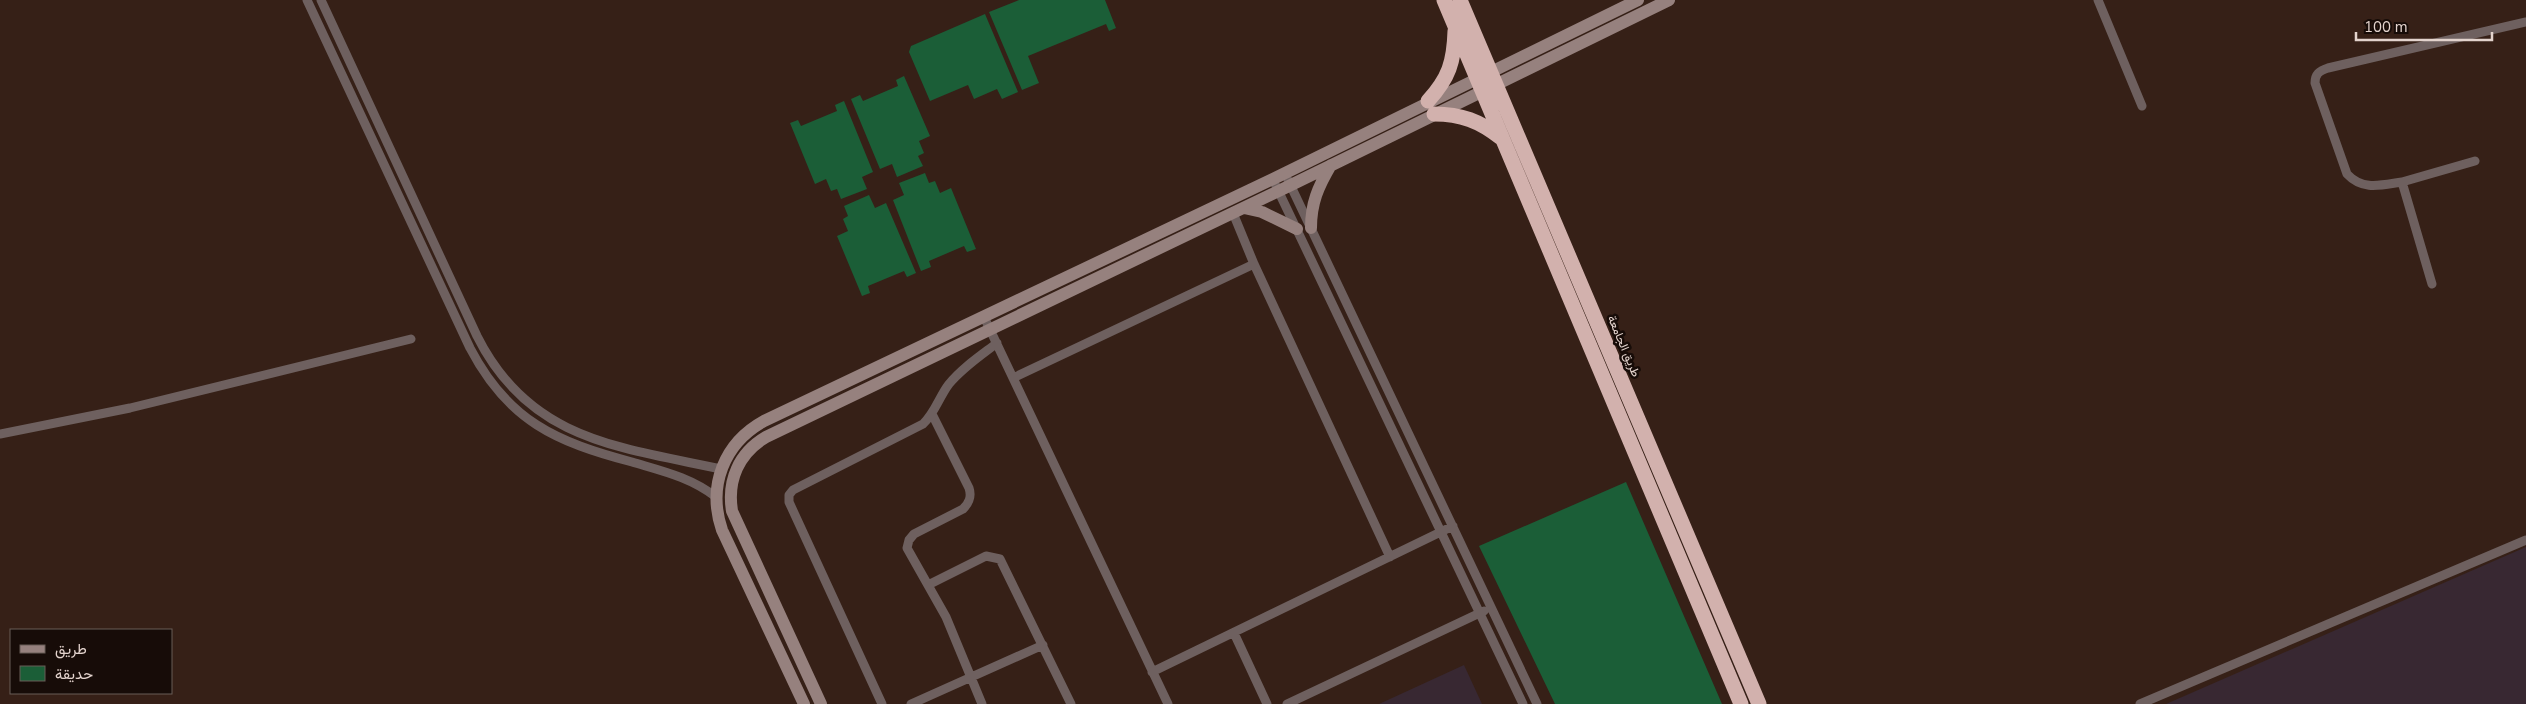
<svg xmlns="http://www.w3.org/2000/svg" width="2526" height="704" viewBox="0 0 2526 704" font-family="'Nunito Sans',Vazirmatn,sans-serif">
	<rect width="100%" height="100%" fill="#362017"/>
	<path fill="#382832" d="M2526,547V704H2166Z
		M1464,665L1482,704H1379Z"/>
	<path fill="#1b5e37" d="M1019,0H1105L1116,28L1109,31L1106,24L1028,56L1039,83L1022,90L989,12Z
		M985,14L1018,92L1002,99L997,89L974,99L968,85L930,101L909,52L911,46Z
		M904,76L930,136L919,141L924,153L918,156L923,166L897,177L892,164L880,169L851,99L860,95L863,101L898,86L896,80Z
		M844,101L873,172L862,177L867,189L841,199L837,189L831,191L826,179L815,184L790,123L798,120L801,126L837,111L835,105Z
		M925,173L929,183L935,181L940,193L951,188L976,249L967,252L964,246L929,261L931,267L921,271L893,200L904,195L899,183Z
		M869,195L875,208L886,203L916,273L907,277L904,271L868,286L870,293L862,296L837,236L848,231L843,219L848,216L844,206Z
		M1626,482L1722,704H1555L1479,546Z"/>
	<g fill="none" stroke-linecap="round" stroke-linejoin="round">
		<path stroke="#6e605f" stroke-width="9" d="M307,0L470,348C508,421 556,442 632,462C662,471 690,477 716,497
			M321,0L477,336C529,440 618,447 721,469
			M2098,0L2142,106
			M1288,180L1537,704
			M2402,182L2475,161
			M1276,186L1523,704
			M1233,213L1254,264L1390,557
			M2432,284L2402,182C2381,185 2363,191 2347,174L2315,83C2315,74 2319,71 2328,68L2526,22
			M984,317L1168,704
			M1013,378L1254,264
			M932,414L969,488C972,497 969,503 963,509L914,534L909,540L907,548L946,617L982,704
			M0,434L130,408L411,339
			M928,585L986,556L1000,559L1071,704
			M1234,633L1267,704
			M1152,672L1453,526
			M882,704L789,502V495L793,490L923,424C935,413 939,397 949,384C962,368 980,356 997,343
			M911,704L1043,645
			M1287,704L1484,611
			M2140,704L2526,540"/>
		<path stroke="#96817e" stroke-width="12" d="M1244,208L1262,212L1297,229
			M1311,228C1311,203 1318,187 1331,165
			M804,704L722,530C707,486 724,443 764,421L1273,179L1638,0
			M821,704L732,511C727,480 739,453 766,437L1291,185L1669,0"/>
		<path stroke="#d2b1ad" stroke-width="15" d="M1444,0L1741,704
			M1460,0L1759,704
			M1428,101C1449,78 1454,62 1455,31
			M1434,114C1461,114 1480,121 1501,138"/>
	</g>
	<g text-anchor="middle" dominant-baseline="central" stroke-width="5" stroke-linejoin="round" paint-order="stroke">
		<g font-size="12" fill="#e3d3cd" stroke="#170c08">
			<text transform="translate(1624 346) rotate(67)">طريق الجامعة</text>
		</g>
	</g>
	<rect x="10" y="629" width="162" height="65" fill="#170c08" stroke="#695c57"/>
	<rect x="20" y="645" width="25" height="8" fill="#96817e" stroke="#695c57"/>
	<text x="55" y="654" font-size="15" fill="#e3d3cd">طريق</text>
	<rect x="20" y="666" width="25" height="15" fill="#1b5e37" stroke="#695c57"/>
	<text x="55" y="679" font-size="15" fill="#e3d3cd">حديقة</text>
	<path d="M2356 32v8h136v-8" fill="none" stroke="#e3d3cd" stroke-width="2.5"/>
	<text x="2364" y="32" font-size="15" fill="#e3d3cd" stroke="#170c08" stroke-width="4" paint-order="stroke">100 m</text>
</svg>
